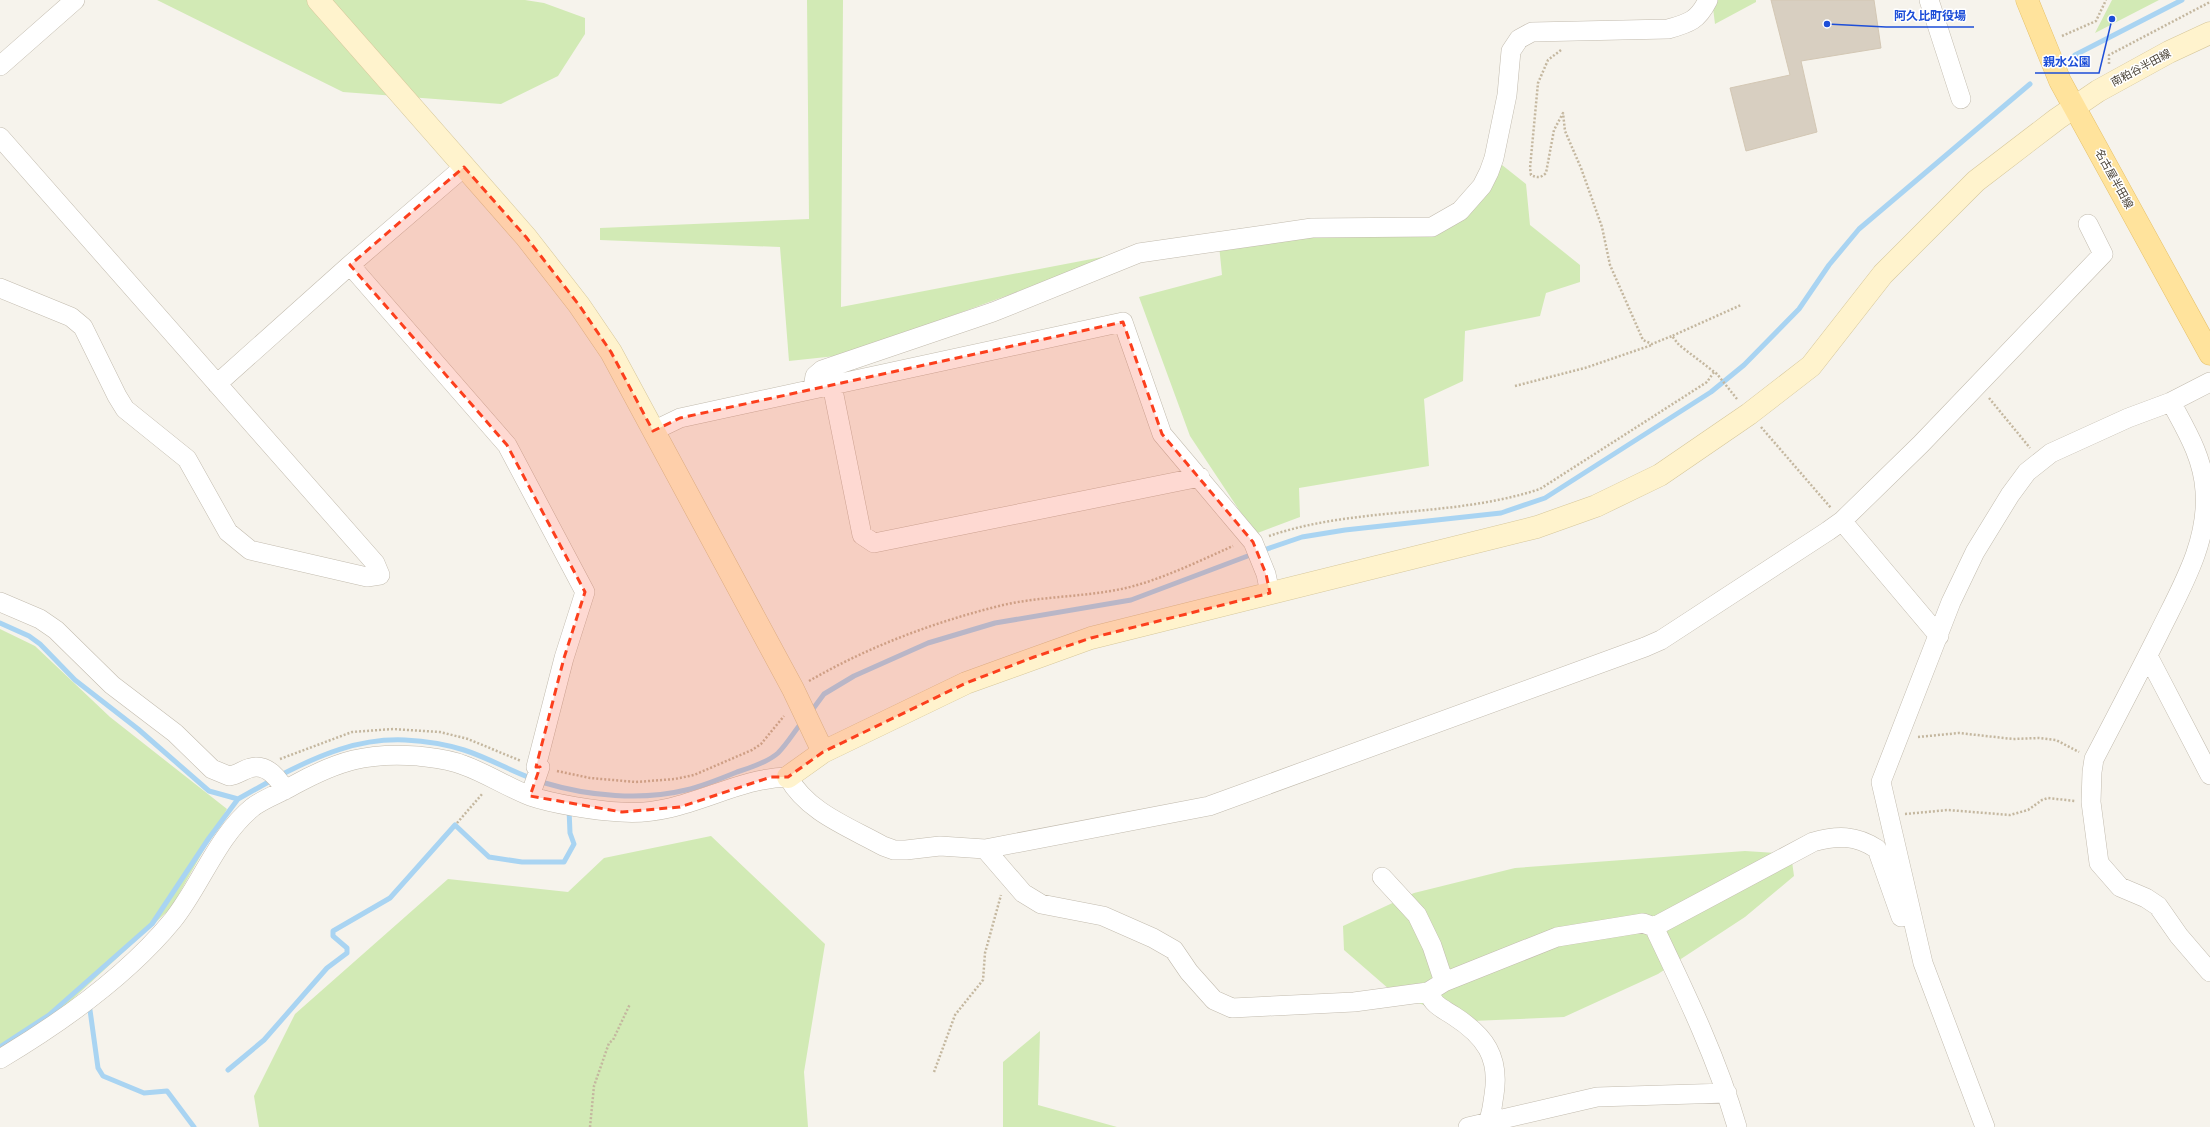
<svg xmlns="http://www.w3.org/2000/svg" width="2210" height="1127" viewBox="0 0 2210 1127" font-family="'Work Sans','Noto Sans JP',sans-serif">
	<rect width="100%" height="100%" fill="#f6f3ec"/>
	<path fill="#d2eab5" d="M157,0H525L544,3L585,18V34L558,76L501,104L343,92Z
		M807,0H843L841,307L1123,253L845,355L789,361L780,247L600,240V228L809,219Z
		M1712,0H1756V2L1715,24Z
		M2112,0H2159L2095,33Z
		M1497,161L1526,184L1530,225L1580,265V282L1546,293L1540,316L1465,331L1463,381L1424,399L1429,466L1299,488L1300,517L1255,534L1190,436L1139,297L1222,275L1219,245L1314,233L1435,231Z
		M0,629L35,646L110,717L227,809L171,908L48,1022L0,1050Z
		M711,836L825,944L804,1072L808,1127H259L254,1096L295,1014L448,879L568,892L604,858Z
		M1745,851L1791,854L1794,876L1745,917L1658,974L1564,1017L1472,1021L1397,996L1344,950L1343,926L1414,893L1515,868Z
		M1040,1031L1038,1105L1117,1127H1003V1062Z"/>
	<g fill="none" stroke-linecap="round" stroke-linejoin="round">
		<path stroke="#a9d4f2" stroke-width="5" d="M2075,55L2182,0
			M1261,551L1302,537L1345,530L1501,513L1545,498L1711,392L1744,365L1799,309L1829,265L1859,229L2030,84
			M0,623L29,636L40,644L75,680L138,729L209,791L238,799L272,780
			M810,713L824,694L854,676L928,643L995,623L1131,600L1253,554
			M279,776C319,755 359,738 405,740C425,741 445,744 464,750C492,759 517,775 545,783C588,796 642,801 686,790C703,786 720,779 737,772C750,768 768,762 778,753C787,744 794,732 802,722
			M86,1006L90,1010L98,1068L103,1076L144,1093L167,1091L194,1127
			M0,1047L49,1015L152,924L209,838L238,799
			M228,1070L264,1040L327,968L347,953V948L333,936V931L390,898L455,825L489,857L522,862H564L574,844L570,833L569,809"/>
	</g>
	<path fill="#d8cfc1" stroke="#d3c7b4" d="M1771,0H1874L1881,48L1801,61L1817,132L1746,151L1730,88L1790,75Z"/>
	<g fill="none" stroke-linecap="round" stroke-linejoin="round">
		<defs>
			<path id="street" d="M1929,0L1961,99
				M0,66L75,0
				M0,137L375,563L380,575L367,577L250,550L228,532L187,459L125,409L117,396L83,327L71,317L0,288
				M350,265L507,445L585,592L564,658L536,767H540L530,796
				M217,384L350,265L464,167
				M832,385L862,535L874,543L1200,477
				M813,388L815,376L822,370L993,312L1139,253L1312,228L1432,227L1460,211L1482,186L1489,172L1494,158L1507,95L1511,51L1519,39L1532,32L1668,29C1690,23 1698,20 1708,0
				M2171,402C2186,430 2203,457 2205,491C2209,542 2181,588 2159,633C2138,675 2116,717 2094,759L2092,772L2091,802L2099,863L2120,887L2146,898L2158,906L2179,936L2210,972
				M653,431L680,418L1123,322L1162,434L1253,542L1266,574L1270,593
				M1842,521L1939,636
				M0,602L40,619L56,630L112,685L175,733L212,769L229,776C237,775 243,770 250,768C266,763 278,778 285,790
				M2148,656L2210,775
				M985,849L1023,893L1041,904L1103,916L1153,938L1174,950L1189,972L1214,1000L1232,1008L1354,1002L1428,992L1444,982L1557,937L1643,923L1654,927C1685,992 1717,1058 1737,1127
				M1382,877L1417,915L1432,946L1444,982
				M1654,927L1813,842C1837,835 1856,835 1877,849L1901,917
				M1428,992C1434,1006 1442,1008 1454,1016C1485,1036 1500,1057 1494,1095C1492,1106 1492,1118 1485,1127
				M0,1059C62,1022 127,976 173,920C201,885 217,836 253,807C265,798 281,793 294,785C338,761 367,752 418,756C433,758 449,759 463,765C486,773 507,787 530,796C553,804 597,811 621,812C684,817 731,778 788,777C807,812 849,827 883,846L894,850H906L940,846L985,849L1209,806L1645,647L1661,640L1828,531L1842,521L1921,444L2103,254L2088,224
				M1468,1127L1597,1097L1727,1093
				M1985,1127L1923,963L1881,782L1951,602L1975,552L2010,495L2027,472L2051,453L2128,418L2171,402L2210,382"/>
			<path id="secondary" d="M318,0L526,237L579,305L611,352L793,689L823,752
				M788,777L823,752L966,683L1091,638L1537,527L1596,506L1660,475L1749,414L1811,366L1883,274L1976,181L2057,119L2098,91L2169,52L2210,33"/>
			<path id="primary" d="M2027,0L2060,81L2210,354"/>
		</defs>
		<use href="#street" stroke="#c2bbae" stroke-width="20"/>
		<use href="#secondary" stroke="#d6c79b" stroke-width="23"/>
		<use href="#primary" stroke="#e6c16a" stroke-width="23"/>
		<path stroke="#c4b79f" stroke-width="2.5" stroke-dasharray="2 2" stroke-linecap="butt" d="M2062,36L2096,21L2106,0
			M1561,50L1548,60L1538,83L1530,168L1531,175C1537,178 1541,178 1546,173L1554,130L1563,113L1565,131L1581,168L1602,227L1610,265L1643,340L1652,344L1672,336
			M2109,64V55L2210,2
			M1515,386L1585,368L1652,345
			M1989,398L2030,448
			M1737,399L1717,374L1679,345L1672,336L1741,305
			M1761,427L1831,508
			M1269,536C1357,506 1452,518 1540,489L1707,382L1714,372
			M809,681C870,646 934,622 1003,605C1043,596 1086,597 1126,588C1163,579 1199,561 1233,546
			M1918,737L1959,733L2013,739L2039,738L2056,740L2079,752
			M280,759L352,732L393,729L440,732L468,739L521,761
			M557,771L590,778L636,782L675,779L694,775L752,750L761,744L784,716
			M1905,814L1948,810L2010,815L2028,810L2042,800L2048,798L2075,801
			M457,823L483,793
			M934,1072L955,1015L983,980L985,953L1001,895
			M590,1127L594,1086L609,1043L613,1040L630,1004"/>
		<use href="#street" stroke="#fff" stroke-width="19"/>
		<use href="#secondary" stroke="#fff3cd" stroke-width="22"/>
		<use href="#primary" stroke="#ffe39c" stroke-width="22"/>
	</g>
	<path fill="#fc3f1d" fill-opacity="0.2" stroke="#fc3f1d" stroke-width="3" stroke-dasharray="8 5" stroke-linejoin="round" d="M464,167L526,237L579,305L611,352L653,431L680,418L1123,322L1162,434L1253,542L1266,574L1270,593L1091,638L1034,657L966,683L823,752L788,777H771L680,807L622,812L530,796L540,767H536L564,658L585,592L507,445L350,265Z"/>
	<g text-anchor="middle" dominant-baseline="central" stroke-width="3" stroke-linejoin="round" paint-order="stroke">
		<g font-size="11" fill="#4b4439" stroke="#fff">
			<text transform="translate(2141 68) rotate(-28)">南粕谷半田線</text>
			<text transform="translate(2114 179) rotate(61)">名古屋半田線</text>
		</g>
	</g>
	<path fill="none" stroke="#1d4ed8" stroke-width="1.5" d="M1827 24L1886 27H1974M2112 19L2099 73H2035"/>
	<g fill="#1d4ed8" stroke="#fff" stroke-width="1.5">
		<circle cx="1827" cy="24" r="4"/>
		<circle cx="2112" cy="19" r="4"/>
	</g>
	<g font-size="12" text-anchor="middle" font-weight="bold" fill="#1d4ed8" stroke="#fff" stroke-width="3" stroke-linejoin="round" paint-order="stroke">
		<text x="1930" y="20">阿久比町役場</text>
		<text x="2067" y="66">親水公園</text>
	</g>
</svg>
